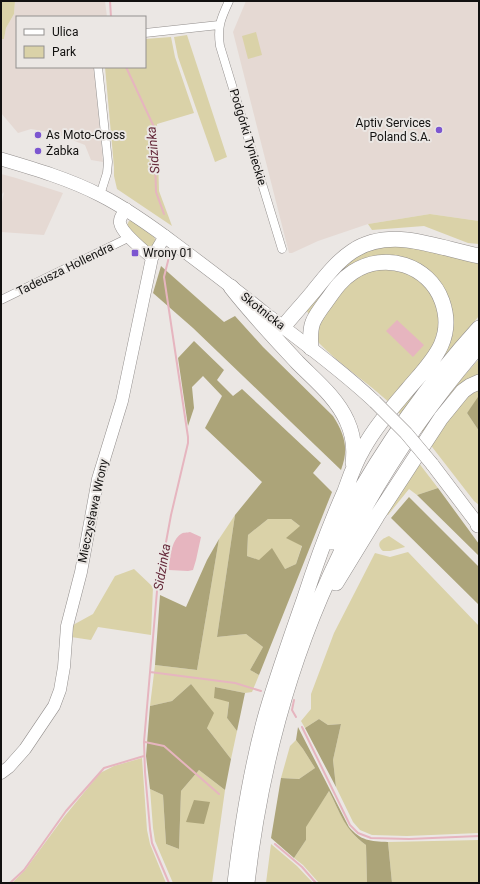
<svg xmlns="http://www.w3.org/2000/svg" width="480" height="884" viewBox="0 0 480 884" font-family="Roboto,sans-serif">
	<rect width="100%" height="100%" fill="#ebe7e4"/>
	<path fill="#e5d9d3" d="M15,1H105L107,17H17V67H94L103,162L91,160L85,145L54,133L31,129L18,133L1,113V39H4L6,28L14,14Z
		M246,1H479V221L430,214L368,224L318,241L292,253H289L233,32Z
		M1,174L16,178L63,193L44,235L1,232V207L4,192L1,195Z"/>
	<path fill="#dad2a8" d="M1,1H15L14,14L6,28L4,39H1Z
		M256,32L262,55L248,59L242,36Z
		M187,35L227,157L215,162L178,57L174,37Z
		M171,37L175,57L194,113L157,124L159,191L172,226L117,189L114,176V167L105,67H145V39Z
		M430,214L479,221V244L468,243L424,226L372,230L368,224Z
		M129,221H133L154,237L156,241L154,245L147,247L128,230L127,225Z
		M401,243L479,259V316L424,380L401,415L396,410L438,360L444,294L383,257L310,314L308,313L306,309L337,268L371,246Z
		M402,268L430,289L441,320L431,354L391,404C367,382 339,364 317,341L319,316L335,293L362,271Z
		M479,359V375L423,432L421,431L462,378Z
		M479,389V398L467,413L479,431V505L474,501L429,443L470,393Z
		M418,462L438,488L417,495L409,489L388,515L385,513Z
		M235,515L217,637L246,634L263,647L250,670L259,675L252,692L245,693L215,687L229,701L227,718L237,731L231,759L207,728L191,684L172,701L150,706L155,665L197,670L219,539Z
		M268,519H291L300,526L302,545L296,564L285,569L247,556L248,535Z
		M389,536L404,546L405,547L390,551H383C375,544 381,539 389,536Z
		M408,552L479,626V833L407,836L372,835L360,830L353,822L336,787L333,760L341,724L328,725L319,719L305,728L301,721L311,709V694L334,633L375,553L390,557Z
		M134,569L153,587L151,635L98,627L91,640L71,637L73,625L93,614L115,576Z
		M296,740L303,749L315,768L299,779L281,778L290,746Z
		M142,758L147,830L150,844L166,883H12L25,870L64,817L100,773L114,766Z
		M199,770L225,790L212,883H173L155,841L153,828L150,789L163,795L166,844L179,849L181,791Z
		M329,791C340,813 346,831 366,845L367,883H319L303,865L294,858L306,840L305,827Z
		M479,840V883H392L388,842Z
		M271,844L297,866L313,883H266Z"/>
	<path fill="#aca479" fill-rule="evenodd" d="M161,266L224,322L235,316L263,347L333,416C345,435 349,449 341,470L193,328L153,293Z
		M194,341L224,370L217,380L233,396L242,389L321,463L313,473L332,492L259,675L250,670L263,647L246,634L217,637L235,515L262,482L205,428L222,396L203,376L192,387L194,408L188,426L178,358ZM268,519H291L300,526L286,538L302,546L296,564L285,569L272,548L259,560L247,556L248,535Z
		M478,397L479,398V431L467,413Z
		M438,488L479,544V556L417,495Z
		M409,497L479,567V605L391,518Z
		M219,539L197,670L155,665L160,595L186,607L207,560Z
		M191,684L214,713L207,728L231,759L225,790L199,770L181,791L179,849L166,844L163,795L150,789L146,756L150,706L172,701Z
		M215,687L245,693L237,731L227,718L229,702L214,698Z
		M319,719L328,725L341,724L333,760L336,787L305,728Z
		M298,727L349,827C361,841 370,841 388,842L392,883H367L366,845C344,829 341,814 329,791L306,827V840L294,858L271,838L281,778L299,779L315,768L303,749L296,740Z
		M194,800L210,802L204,824L186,822Z"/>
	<path fill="#e6b5bf" d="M397,320L424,345L413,357L386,331Z
		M190,532L201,537L196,560L193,570L188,571L169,570C169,561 171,540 181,534C183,532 187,533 190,532Z"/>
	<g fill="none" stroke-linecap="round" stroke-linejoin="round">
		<path stroke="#e6b5bf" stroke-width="2" d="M110,1L111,17
			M126,67L154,127L156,192L164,214
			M150,672L235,683L261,691
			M294,700L292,710L296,717
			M302,727L350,825L358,833L371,838L409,839L479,836
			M145,742L164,746L219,794
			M275,844L302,867L316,883
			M10,883L24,870L66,811L104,768L144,756
			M169,883L152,843L150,829L145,772L144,742L157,591L171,515L188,443V437L164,277L170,253"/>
		<defs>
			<path id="street" d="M229,1C221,18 217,27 220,46L282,249
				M145,33L219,25
				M98,67L108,162L107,173L100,195
				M1,300L130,237"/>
			<path id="secondary" d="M126,209C123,214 119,218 120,223C122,234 144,250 152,258
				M1,773L9,767L25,749L54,706L60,690L64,667L67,626L81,572L98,479L122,401L152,258L165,236"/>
			<path id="primary" d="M1,159C35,169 69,179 100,195C128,209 154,228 179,247C207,268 235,289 262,311C301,341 340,369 375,402
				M432,464L479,526"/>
			<path id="highway" d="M231,287C252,314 275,338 298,363C315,380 337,398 347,421C353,434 355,448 353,463
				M283,327C293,315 303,304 313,292C340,258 359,235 407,240C431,243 455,251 479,256
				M478,525L479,524
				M332,542C372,464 420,393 479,328
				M336,583L377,516L441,418L463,391L470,386L479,382
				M235,883C242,825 251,767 267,711C278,674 291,637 304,600C316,563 329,527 345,491C350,477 355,462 363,449C375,427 392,408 408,389C431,362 456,340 442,301C429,265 385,251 353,272C342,279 335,289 328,299C313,319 309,323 311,348
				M247,883C271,677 343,503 479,346"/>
		</defs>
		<use href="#street" stroke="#928e8c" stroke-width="9"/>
		<use href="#secondary" stroke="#928e8c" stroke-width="13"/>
		<use href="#primary" stroke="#928e8c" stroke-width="14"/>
		<use href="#highway" stroke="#928e8c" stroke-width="16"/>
		<use href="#street" stroke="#fff" stroke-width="8"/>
		<use href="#secondary" stroke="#fff" stroke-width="12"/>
		<use href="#primary" stroke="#fff" stroke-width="13"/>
		<use href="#highway" stroke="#fff" stroke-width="15"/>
		<defs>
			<path id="primary-bridge" d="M375,402L406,433L432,464"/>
		</defs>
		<use href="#primary-bridge" stroke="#928e8c" stroke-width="14" stroke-linecap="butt"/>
		<use href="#primary-bridge" stroke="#fff" stroke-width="13"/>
	</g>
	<g fill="#7c56d0" stroke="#ebe7e4" stroke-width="1.5">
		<circle cx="439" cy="130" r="4"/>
		<circle cx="38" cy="135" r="4"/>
		<circle cx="38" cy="151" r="4"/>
		<rect x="131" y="249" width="8" height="8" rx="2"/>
	</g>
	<g text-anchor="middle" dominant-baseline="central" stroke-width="4" stroke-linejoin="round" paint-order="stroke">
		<g font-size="12" fill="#121110" stroke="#ebe7e4" text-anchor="start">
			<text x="431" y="123" text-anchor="end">Aptiv Services<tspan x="431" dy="14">Poland S.A.</tspan></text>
			<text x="46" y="135">As Moto-Cross</text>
			<text x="46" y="151">Żabka</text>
			<text x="143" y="253">Wrony 01</text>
		</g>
		<g font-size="12" fill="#121110" stroke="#ebe7e4">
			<text transform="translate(248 137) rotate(73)">Podgórki Tynieckie</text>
			<text transform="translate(65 269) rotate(-26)">Tadeusza Hollendra</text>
			<text transform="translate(263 311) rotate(38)">Skotnicka</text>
			<text transform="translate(93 511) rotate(-78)">Mieczysława Wrony</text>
		</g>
		<g font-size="13" font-style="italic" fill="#65293a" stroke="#ebe7e4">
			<text transform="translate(153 150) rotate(-95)">Sidzinka</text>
			<text transform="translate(162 567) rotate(-80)">Sidzinka</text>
		</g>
	</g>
	<rect width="480" height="884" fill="none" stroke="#121110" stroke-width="4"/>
	<rect x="16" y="16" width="130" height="52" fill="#ebe7e4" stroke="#94918f"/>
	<rect x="24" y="29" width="20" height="6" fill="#ffffff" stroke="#94918f"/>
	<text x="52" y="36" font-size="12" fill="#121110">Ulica</text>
	<rect x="24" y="46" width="20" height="12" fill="#dad2a8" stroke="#94918f"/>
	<text x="52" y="56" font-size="12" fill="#121110">Park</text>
</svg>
